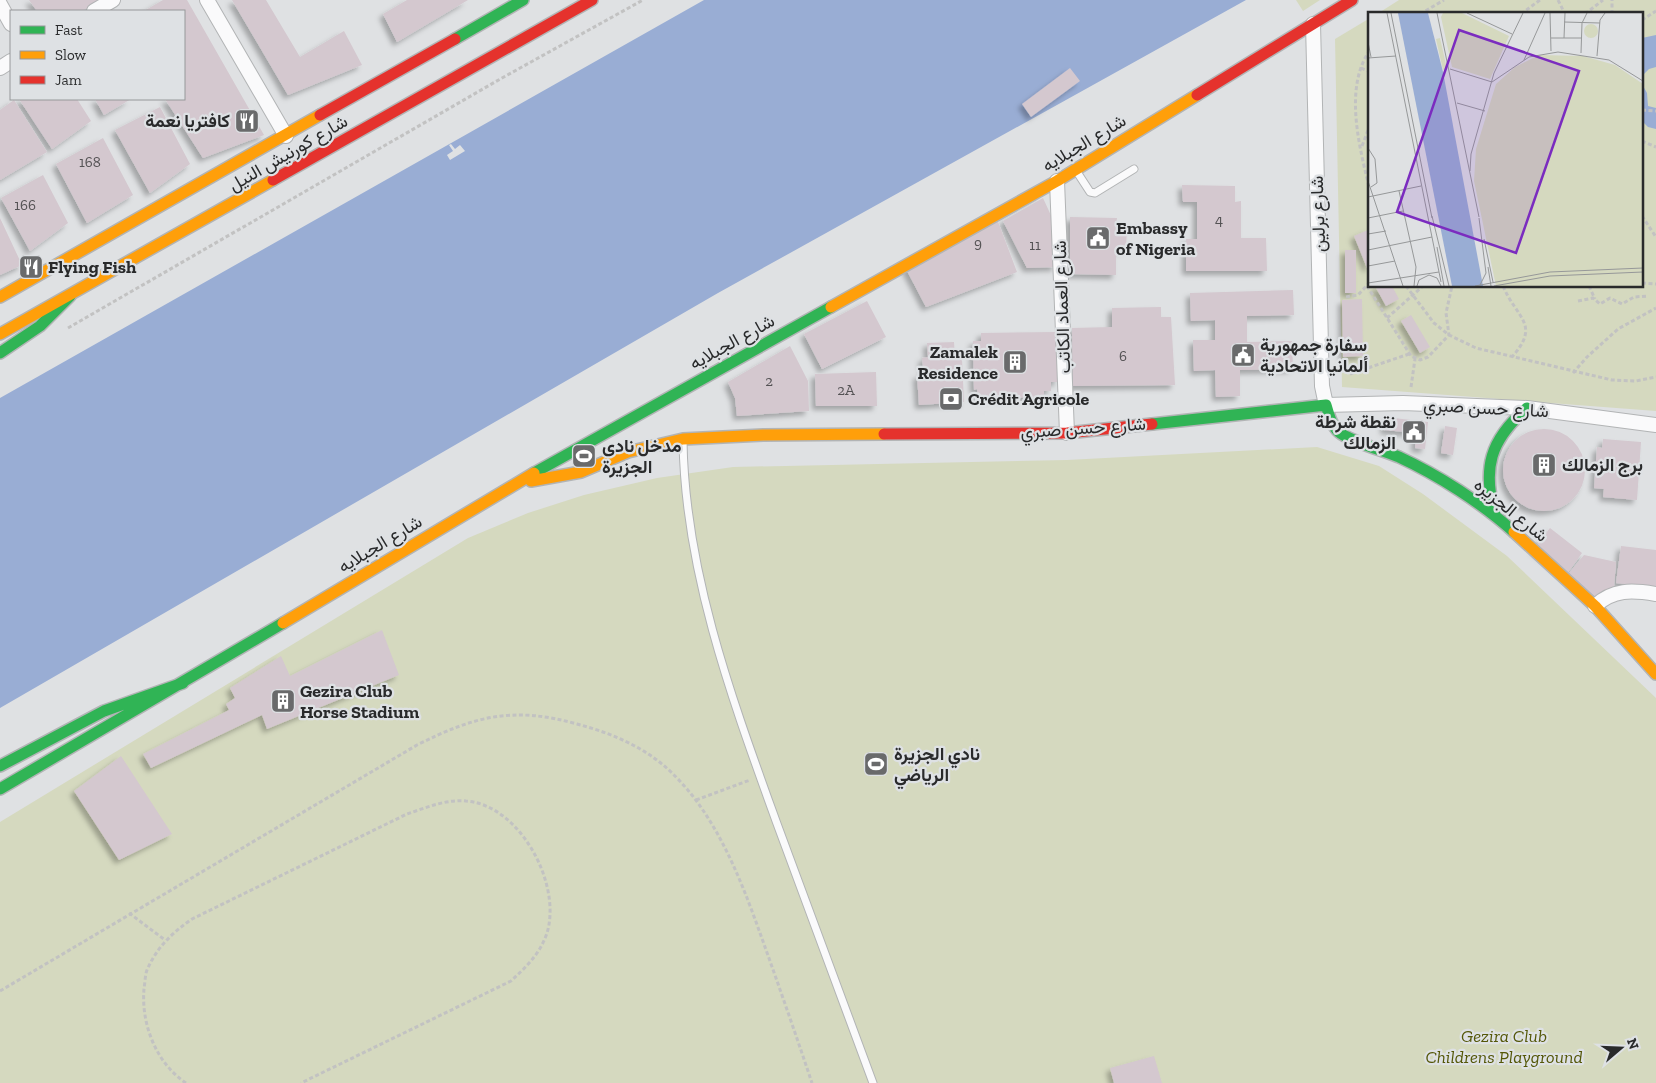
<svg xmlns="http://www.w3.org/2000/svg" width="1656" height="1083" viewBox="0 0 1656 1083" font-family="'Zilla Slab',Vazirmatn,serif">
	<defs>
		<filter id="shadow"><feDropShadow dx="-4" dy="4" stdDeviation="2.5" flood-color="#0004"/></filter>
	</defs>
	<rect width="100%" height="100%" fill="#dfe1e3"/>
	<path fill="#d5d9bf" d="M1296,0H1320L1303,11Z
		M1399,0H1656V411L1342,387L1335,39L1370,18V286H1642V14H1377Z
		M1317,447L1379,466L1423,494L1507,556L1656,698V1083H0V822L468,538L528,513L584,495L657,478L733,467L1067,460Z"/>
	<path fill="#99add4" d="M704,0H1246L718,293L0,708V398Z
		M1656,35V67L1649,69L1642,76V38Z
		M1642,84L1647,93L1648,106L1656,108V129L1648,127L1642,121Z"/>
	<path fill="#dfe1e3" d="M451,144L455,149L460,145L465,151L450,160L447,155L453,151L449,145Z"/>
	<path fill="#d4c8cf" filter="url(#shadow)" d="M29,0H101L82,11H37Z
		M163,0H187L264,135L203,158L165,99H184V11H144Z
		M232,0H266L300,57L344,31L362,65L288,95Z
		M407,0H468L397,42L383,14Z
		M1070,68L1080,81L1031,117L1022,104Z
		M19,99H77L91,121L52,149Z
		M95,99H131L104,115Z
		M14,100L47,152L0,180V110Z
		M160,107L190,164L150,193L115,130Z
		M103,138L133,195L87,223L56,164Z
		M43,175L68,223L30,251L1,198Z
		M1182,185L1235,186V202L1241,201V238H1266L1267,271H1186V239H1197V202H1183Z
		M1043,198L1054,222L1056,267L1027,268L1003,221Z
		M1070,217L1117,218L1116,226H1127L1126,250H1116V275L1070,274Z
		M0,218L22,265L0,275Z
		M997,219L1017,272L926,307L905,267Z
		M1370,229V267L1367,268L1354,236Z
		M1345,250H1356V293H1345Z
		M1375,286H1392L1399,299L1386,306Z
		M1293,290L1294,315L1247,316V342L1292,341L1293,369L1240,370V396L1216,397L1215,370L1194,371L1193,340H1215V320L1191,321L1190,293Z
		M1362,299L1363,356L1343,357L1342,300Z
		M867,301L886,337L822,369L804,334Z
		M1161,307V317H1171L1175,385L1073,386L1072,328L1112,327V308Z
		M1411,315L1430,347L1420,353L1401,321Z
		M1057,332L1058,382H1051V391H1044V397L978,399L977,389L974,390L973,341H981V333Z
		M954,342L955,359H962L964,402L919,405L917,375L924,374L922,358L928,357L927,343Z
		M790,346L808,381L809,411L737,416L735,398L728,382Z
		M876,372L877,406H816L815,374Z
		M1385,417L1428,422L1425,449L1415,448L1416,433L1384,430Z
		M1445,426L1457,428L1453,455L1441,453Z
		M1503 470a41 41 0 1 1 82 0a41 41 0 1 1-82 0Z
		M1603,439L1641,442L1637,500L1603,497L1604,489L1594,488L1597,447L1602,448Z
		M1550,528L1582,553L1567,574L1534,549Z
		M1621,546L1656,550V588L1616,583Z
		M1584,555L1616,562L1614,586L1594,601L1569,573Z
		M382,630L399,675L267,729L262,715L151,768L143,754L229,710L226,704L235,698L230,688L281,656L290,676Z
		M121,756L172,834L119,860L74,791Z
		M1154,1056L1162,1083H1114L1110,1068Z"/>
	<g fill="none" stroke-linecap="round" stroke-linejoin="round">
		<defs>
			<path id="lane" d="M1077,172L1090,192L1095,193L1134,169
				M683,441C685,572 732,699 776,821C808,908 841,996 873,1083"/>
			<path id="street" d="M207,0L286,136
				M0,4L11,24
				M94,11L113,0
				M1313,24L1322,386L1326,405L1403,403L1527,408L1656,425
				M0,68L11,61
				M1057,181L1067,433
				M1595,606C1613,589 1632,590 1656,594"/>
			<path id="fast" d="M455,39L523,0
				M0,353L40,326L70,296
				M1152,424L1326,405C1329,415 1331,425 1339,432C1349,441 1385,451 1399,457C1438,475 1482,503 1514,532
				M534,473L831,307
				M1495,515C1482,468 1490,440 1527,408
				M0,766L104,711L183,683
				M0,789L283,623"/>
			<path id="slow" d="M0,297L320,115
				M831,307L1057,181L1197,95
				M0,334L273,180
				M531,481L581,472L628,452L683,439L763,435L884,434
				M1514,532L1595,606L1656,674
				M283,623L534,473"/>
			<path id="jam" d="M1197,95L1352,0
				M320,115L455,39
				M273,180L592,0
				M884,434L1067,433L1152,424"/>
		</defs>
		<use href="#lane" stroke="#b2b4b5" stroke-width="9"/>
		<use href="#street" stroke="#b2b4b5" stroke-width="16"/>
		<use href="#fast" stroke="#b2b4b5" stroke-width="14"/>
		<use href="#slow" stroke="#b2b4b5" stroke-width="14"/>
		<use href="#jam" stroke="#b2b4b5" stroke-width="14"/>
		<path stroke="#c2c2c2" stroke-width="3" stroke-dasharray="4 2.5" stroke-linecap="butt" d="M1558,0L1565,14
			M1420,14L1444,0
			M1521,14L1540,0
			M1585,14L1603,0
			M1612,14V0
			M1642,20L1656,11
			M1370,50C1343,88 1360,149 1370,191
			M1361,68L1370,72
			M1642,110L1656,111
			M1642,141L1656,147
			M1362,146L1370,125
			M1642,216L1656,237
			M1642,283L1656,284
			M1367,286L1411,356L1420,360L1428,357L1449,335L1446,313L1452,286
			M1406,286L1434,323L1449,335L1476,348L1612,380L1636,381L1656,377
			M1503,286C1517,319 1541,324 1512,357
			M1589,286L1595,299
			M1346,297L1358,295L1370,282
			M1578,301L1593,298L1600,304L1610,298L1622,304L1634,297L1648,296
			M1387,318L1423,286
			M68,328L502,78L643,0
			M1573,373L1587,357L1618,329L1656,308
			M1350,374L1409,354
			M1411,387L1415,359
			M696,800L750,780
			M129,913L165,940
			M0,991L417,745C475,716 513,706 577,724C611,733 645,747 671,772C719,818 743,885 765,947C781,992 797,1038 812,1083
			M186,1083C156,1063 141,1024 144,989C145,983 145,975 147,970C157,947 172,933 192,919L407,814C425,808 446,799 466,801C520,805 562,884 547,933C540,954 526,967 511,981L301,1083"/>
		<use href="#lane" stroke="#fafafb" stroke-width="7"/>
		<use href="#street" stroke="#fafafb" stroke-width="14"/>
		<use href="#fast" stroke="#30b455" stroke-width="11"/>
		<use href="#slow" stroke="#ff9f0a" stroke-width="11"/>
		<use href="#jam" stroke="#e5322d" stroke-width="11"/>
	</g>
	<defs>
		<symbol id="restaurant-square" viewBox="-11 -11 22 22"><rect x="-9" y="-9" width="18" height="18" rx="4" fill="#696a6b" stroke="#dee1e4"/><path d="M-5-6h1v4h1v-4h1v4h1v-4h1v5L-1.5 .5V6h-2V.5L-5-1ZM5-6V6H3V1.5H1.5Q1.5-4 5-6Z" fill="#fff"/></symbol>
		<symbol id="civic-square" viewBox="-11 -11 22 22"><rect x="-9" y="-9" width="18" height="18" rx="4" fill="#696a6b" stroke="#dee1e4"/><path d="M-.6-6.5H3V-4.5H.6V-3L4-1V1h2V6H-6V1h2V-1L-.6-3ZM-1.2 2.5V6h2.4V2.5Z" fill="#fff"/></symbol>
		<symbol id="building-square" viewBox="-11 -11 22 22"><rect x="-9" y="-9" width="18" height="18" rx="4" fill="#696a6b" stroke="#dee1e4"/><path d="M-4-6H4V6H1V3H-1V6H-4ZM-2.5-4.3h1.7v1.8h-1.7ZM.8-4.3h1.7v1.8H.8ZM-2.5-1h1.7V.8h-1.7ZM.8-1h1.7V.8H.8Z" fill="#fff"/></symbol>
		<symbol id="bank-square" viewBox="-11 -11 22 22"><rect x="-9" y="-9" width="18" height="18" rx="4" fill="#696a6b" stroke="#dee1e4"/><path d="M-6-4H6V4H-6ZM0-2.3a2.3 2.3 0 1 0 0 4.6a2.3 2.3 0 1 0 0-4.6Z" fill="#fff"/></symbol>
		<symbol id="stadium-square" viewBox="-11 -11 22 22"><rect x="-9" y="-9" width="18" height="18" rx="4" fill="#696a6b" stroke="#dee1e4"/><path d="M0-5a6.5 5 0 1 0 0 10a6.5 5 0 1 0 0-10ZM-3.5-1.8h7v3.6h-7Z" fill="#fff"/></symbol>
	</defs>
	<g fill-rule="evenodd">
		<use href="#restaurant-square" x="233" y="107" width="28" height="28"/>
		<use href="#civic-square" x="1084" y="224" width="28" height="28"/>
		<use href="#restaurant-square" x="17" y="253" width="28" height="28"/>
		<use href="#civic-square" x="1229" y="341" width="28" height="28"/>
		<use href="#building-square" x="1001" y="348" width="28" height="28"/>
		<use href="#bank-square" x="937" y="385" width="28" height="28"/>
		<use href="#civic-square" x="1400" y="418" width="28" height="28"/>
		<use href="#stadium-square" x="570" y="442" width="28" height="28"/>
		<use href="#building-square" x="1530" y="451" width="28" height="28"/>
		<use href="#building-square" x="269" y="687" width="28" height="28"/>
		<use href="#stadium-square" x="862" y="750" width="28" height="28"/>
	</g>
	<g text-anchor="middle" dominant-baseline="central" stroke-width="4.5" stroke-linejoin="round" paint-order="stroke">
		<g font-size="15" fill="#545254">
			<text x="90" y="162">168</text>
			<text x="25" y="205">166</text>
			<text x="1219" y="220">4</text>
			<text x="978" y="243">9</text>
			<text x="1035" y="245">11</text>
			<text x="1123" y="356">6</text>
			<text x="769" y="381">2</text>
			<text x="846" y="390">2A</text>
		</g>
		<g font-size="18" font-weight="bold" fill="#292a2b" stroke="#dee1e4" text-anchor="start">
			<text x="230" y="121" text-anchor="end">كافتريا نعمة</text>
			<text x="1116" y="228">Embassy<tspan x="1116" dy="21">of Nigeria</tspan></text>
			<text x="48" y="267">Flying Fish</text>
			<text x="1260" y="345">سفارة جمهورية<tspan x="1260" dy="21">ألمانيا الاتحادية</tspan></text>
			<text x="998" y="352" text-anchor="end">Zamalek<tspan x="998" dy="21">Residence</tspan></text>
			<text x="968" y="399">Crédit Agricole</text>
			<text x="1396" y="422" text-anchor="end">نقطة شرطة<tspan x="1396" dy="21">الزمالك</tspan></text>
			<text x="602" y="446">مدخل نادى<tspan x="602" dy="21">الجزيرة</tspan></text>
			<text x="1562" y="465">برج الزمالك</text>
			<text x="300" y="691">Gezira Club<tspan x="300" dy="21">Horse Stadium</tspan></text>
			<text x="894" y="754">نادي الجزيرة<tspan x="894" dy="21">الرياضي</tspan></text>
		</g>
		<g font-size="18" fill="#292a2b" stroke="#dee1e4">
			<text transform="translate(1084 143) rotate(-31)">شارع الجبلايه</text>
			<text transform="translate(288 153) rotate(-30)">شارع كورنيش النيل</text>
			<text transform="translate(1318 214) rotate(-92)">شارع برلين</text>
			<text transform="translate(1062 307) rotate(-92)">شارع العماد الكاتب</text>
			<text transform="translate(732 342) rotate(-29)">شارع الجبلايه</text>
			<text transform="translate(1486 408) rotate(3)">شارع حسن صبري</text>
			<text transform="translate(1083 428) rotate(-4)">شارع حسن صبري</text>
			<text transform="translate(1511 510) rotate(39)">شارع الجزيره</text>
			<text transform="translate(380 544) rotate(-31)">شارع الجبلايه</text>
		</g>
		<g font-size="18" font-style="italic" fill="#545708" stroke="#dee1e4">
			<text x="1504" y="1036">Gezira Club<tspan x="1504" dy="21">Childrens Playground</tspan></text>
		</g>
	</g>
	<g transform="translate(1368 12)">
		<rect width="275" height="275" fill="#dfe1e3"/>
		<path d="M75,1H94L141,24L122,67L84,55L73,5ZM216 19a7 7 0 1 1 14 0a7 7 0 1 1-14 0ZM72,26L79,57L75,58L68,27ZM171,43L215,44L247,53L275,72V274H128L106,169L108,137L128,72L147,55Z" fill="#d5d9bf"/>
		<path d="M30,1H60L75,60L115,274H84Z" fill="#99add4"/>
		<path fill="none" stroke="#969899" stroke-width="1" d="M19,1L73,270M23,1L64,206M69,1L111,205M99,1L144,22M182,1L183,39M196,10L232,11M183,26H214M196,26L197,1M0,30L3,45M213,41L214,11L219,1M229,44L232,8L237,1M0,46L28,44M156,48L177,1M82,57L124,70M124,70L161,45L190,40L241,48L275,69M89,91L117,99M0,136L7,147L9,171L3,175M102,159L103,142L126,61L155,1M0,169L35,274M31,179L48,255L46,274M0,185L53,174M64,204L81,274M0,206L35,199M111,206L118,261L112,273M0,222L18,219M116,227L125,270M69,235L76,274M0,238L64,225M0,254L27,249M120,255L123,274M0,271L71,260M49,274L51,268L61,263L69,266L73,274M107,274L182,260L275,256M126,274L182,264L275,260"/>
		<path fill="#7b2cbf" fill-opacity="0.15" stroke="#7b2cbf" stroke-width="2.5" d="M91,18L211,59L148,241L29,200Z"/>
		<rect width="275" height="275" fill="none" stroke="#292a2b" stroke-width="2.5"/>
	</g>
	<rect x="10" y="10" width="175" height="90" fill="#dee1e4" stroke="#96989a"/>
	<rect x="20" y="26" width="25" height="8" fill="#30b455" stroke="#96989a"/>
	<text x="55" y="35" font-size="15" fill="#292a2b">Fast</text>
	<rect x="20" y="51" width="25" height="8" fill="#ff9f0a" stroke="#96989a"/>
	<text x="55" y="60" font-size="15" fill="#292a2b">Slow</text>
	<rect x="20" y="76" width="25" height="8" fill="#e5322d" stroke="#96989a"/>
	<text x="55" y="85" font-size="15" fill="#292a2b">Jam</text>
	<g transform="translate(1621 1048) rotate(71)" stroke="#dee1e4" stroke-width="4" paint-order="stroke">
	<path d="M0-4L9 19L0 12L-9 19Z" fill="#292a2b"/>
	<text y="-8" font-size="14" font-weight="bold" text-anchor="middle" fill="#292a2b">N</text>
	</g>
</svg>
